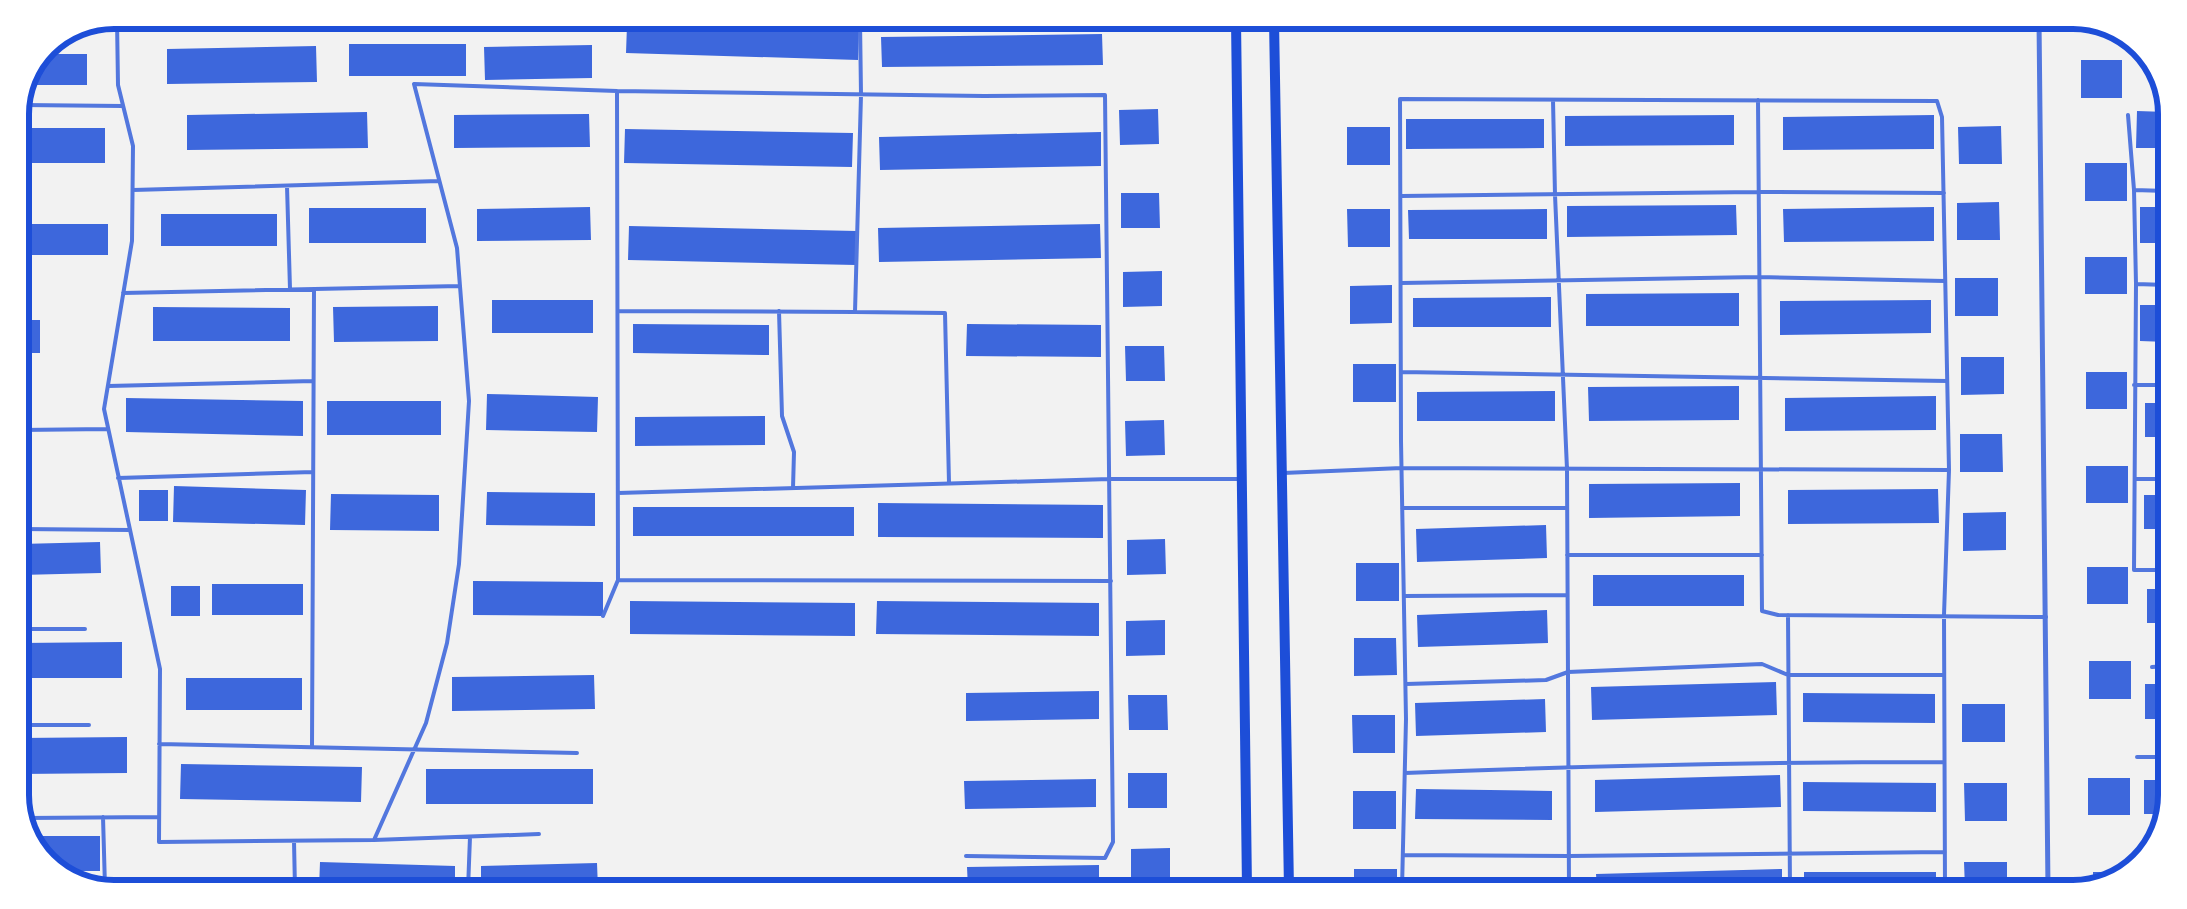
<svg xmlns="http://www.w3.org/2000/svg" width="2187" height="909" viewBox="0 0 2187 909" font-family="'Alegreya Sans',sans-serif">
	<rect width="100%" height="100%" fill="#f2f2f2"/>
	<path fill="#3d67dc" d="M627,25L859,32L858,60L626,53Z
		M1102,34L1103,65L882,67L881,37Z
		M349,44H466V76H349Z
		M592,45V78L485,80L484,47Z
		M316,46L317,82L167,84V49Z
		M45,54H87V85H31Z
		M2081,60H2122V98H2081Z
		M1158,109L1159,144L1120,145L1119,110Z
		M2137,111L2167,112V148H2136Z
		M367,112L368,148L187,150V115Z
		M589,114L590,147L454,148V115Z
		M1734,115V145L1565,146V116Z
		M1934,115V149L1783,150V117Z
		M1406,119H1544V148L1406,149Z
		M2001,126L2002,164H1959L1958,127Z
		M1347,127H1390V165H1347Z
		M20,128H105V163H20Z
		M625,129L853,133L852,167L624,163Z
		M1101,132V166L880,170L879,137Z
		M2085,163H2127V201H2085Z
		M1121,193H1159L1160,228H1121Z
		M1999,202L2000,240H1957V203Z
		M1736,205L1737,235L1567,237V206Z
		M590,207L591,240L477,241V209Z
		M1934,207V241L1784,242L1783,209Z
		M2140,207H2167V243H2140Z
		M309,208H426V243H309Z
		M1347,209H1390V247H1348Z
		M1547,209V239H1409L1408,210Z
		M161,214H277V246H161Z
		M20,224H108V255H20Z
		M1100,224L1101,258L879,262L878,228Z
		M629,226L857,231L856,265L628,260Z
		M2085,257H2127V294H2085Z
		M1162,271V306L1123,307V272Z
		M1955,278H1998V316H1955Z
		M1392,285V323L1350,324V286Z
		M1739,293V326H1586V294Z
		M1551,297V327H1413V298Z
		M492,300H593V333H492Z
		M1931,300V333L1780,335V301Z
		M2140,305H2167V342L2140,341Z
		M438,306V341L334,342L333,307Z
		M153,307L290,308V341H153Z
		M20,320H40V353H20Z
		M633,324L769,325V355L633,353Z
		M967,324L1101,325V357L966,356Z
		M1125,346H1164L1165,381H1126Z
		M1961,357H2004V394L1961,395Z
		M1353,364H1396V402H1353Z
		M2086,372H2127V409H2086Z
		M1739,386V420L1589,421L1588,387Z
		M1555,391V421H1417V392Z
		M487,394L598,397L597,432L486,430Z
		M1936,396V430L1785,431V398Z
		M126,398L303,401V436L126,432Z
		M327,401H441V435H327Z
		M2145,403H2167V437H2145Z
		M765,416V445L635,446V417Z
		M1164,420L1165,455L1126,456L1125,421Z
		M1960,434H2002L2003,472H1960Z
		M2086,466H2128V503H2086Z
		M1740,483V516L1589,518V484Z
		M174,486L306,490L305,525L173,522Z
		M1938,489L1939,523L1788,524V490Z
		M139,490H168V521H139Z
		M487,492L595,493V526L486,525Z
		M331,494L439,495V531L330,530Z
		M2144,495H2167V529H2144Z
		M878,503L1103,505V538L878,537Z
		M633,507H854V536H633Z
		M2006,512V550L1963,551V513Z
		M1546,525L1547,558L1417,562L1416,529Z
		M1165,539L1166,574L1127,575V540Z
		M100,542L101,573L20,575V544Z
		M1356,563H1399V601H1356Z
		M2087,567H2128V604H2087Z
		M1593,575H1744V606H1593Z
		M473,581L603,582V616L473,615Z
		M212,584H303V615H212Z
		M171,586H200V616H171Z
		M2147,589H2167V623H2147Z
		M630,601L855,603V636L630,634Z
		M877,601L1099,603V636L876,634Z
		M1547,610L1548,643L1418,647L1417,615Z
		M1165,620V655L1126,656V621Z
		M1354,638H1396L1397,675L1354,676Z
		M122,642V678H20V643Z
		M2089,661H2131V699H2089Z
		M594,675L595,709L452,711V677Z
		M186,678H302V710H186Z
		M1776,682L1777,715L1592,720L1591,687Z
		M2145,684H2167V719H2145Z
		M1099,691V719L966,721V693Z
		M1803,693L1935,694V723L1803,722Z
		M1128,695H1167L1168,730H1129Z
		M1545,699L1546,732L1416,736L1415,703Z
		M1962,704H2005V742H1962Z
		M1352,715H1395V753H1353Z
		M127,737V773L20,774V738Z
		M181,764L362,767L361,802L180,799Z
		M426,769H593V804H426Z
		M1128,773H1167V808H1128Z
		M1780,775L1781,807L1595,812V780Z
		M2088,778H2130V815H2088Z
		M1096,779V807L965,809L964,781Z
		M2144,780H2167V795L2163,814H2144Z
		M1803,782L1936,783V812L1803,811Z
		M1964,783H2007V821H1965Z
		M1416,789L1552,791V820L1415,819Z
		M1353,791H1396V829H1353Z
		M33,836H100V871H65L39,852Z
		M1170,848V883L1131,884V849Z
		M320,862L455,866V889H319Z
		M1964,862H2007V889H1965Z
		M597,863L598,889H481V866Z
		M1099,865V889H968L967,867Z
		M1354,869H1397V889H1354Z
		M1782,869V889H1597L1596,874Z
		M1804,872H1936V889H1804Z
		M2093,872H2127L2093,883Z
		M1414,878L1550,880V889H1414Z
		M139,884H287V889H139Z"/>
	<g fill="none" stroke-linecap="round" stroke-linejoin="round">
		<path stroke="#5277de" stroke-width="4" d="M117,20L118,85L133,146L132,241L104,409L160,669L159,842L374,840L539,834
			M860,20L861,95L855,312L945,313L949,483
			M1553,100L1555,195L1567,469L1569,889
			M1758,100L1762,611L1778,615L2046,617
			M22,105L123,106
			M2128,115L2134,190L2136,284L2134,570H2167
			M287,186L290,289
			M133,190L439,181
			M2134,190L2167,191
			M1401,196L1758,192L1944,193
			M1401,283L1759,277L1945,281
			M2136,284L2167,285
			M123,293L460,286
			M618,311L855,312
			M779,311L782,416L794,452L793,488
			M1401,372C1583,374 1765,379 1947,381
			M2134,385H2167
			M108,386L313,381
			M20,430L108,429
			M1283,473L1402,468L1949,470
			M118,478L313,472
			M2136,479H2167
			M618,493L1110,479H1241
			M1402,508H1567
			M20,529L130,530
			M1567,555H1762
			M618,580L1111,581
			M1404,596L1567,595
			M1788,615L1790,889
			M603,616L618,580L617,91L984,96L1105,95L1113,842L1105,858L966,856
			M20,629H85
			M2152,667L2167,666
			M1406,684L1546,680L1568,672L1762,664L1788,675H1944
			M20,725H89
			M159,744L577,753
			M312,747L314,289
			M2137,757H2167
			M1405,773C1585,766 1764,762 1944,762
			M103,817L105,887
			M26,818L159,817
			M374,840L426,723L447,643L459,564L469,401L457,248L414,84L617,91
			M294,841L295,889
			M1403,855L1569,856L1945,852
			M468,889L470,837
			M1402,889L1406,719L1401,441L1400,99L1937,101L1942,117L1949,470L1944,615L1945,889"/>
		<path stroke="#5277de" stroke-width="5" d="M2039,20L2048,889"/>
		<path stroke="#1d4ed8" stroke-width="10" d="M1236,20L1247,889
			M1274,20L1289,889"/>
	</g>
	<path d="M0 0H2187V909H0ZM114 29H2073A85 85 0 0 1 2158 114V795A85 85 0 0 1 2073 880H114A85 85 0 0 1 29 795V114A85 85 0 0 1 114 29Z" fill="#fff" fill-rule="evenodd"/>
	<path fill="none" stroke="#1d4ed8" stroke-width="6" d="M114 29H2073A85 85 0 0 1 2158 114V795A85 85 0 0 1 2073 880H114A85 85 0 0 1 29 795V114A85 85 0 0 1 114 29Z"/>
</svg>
